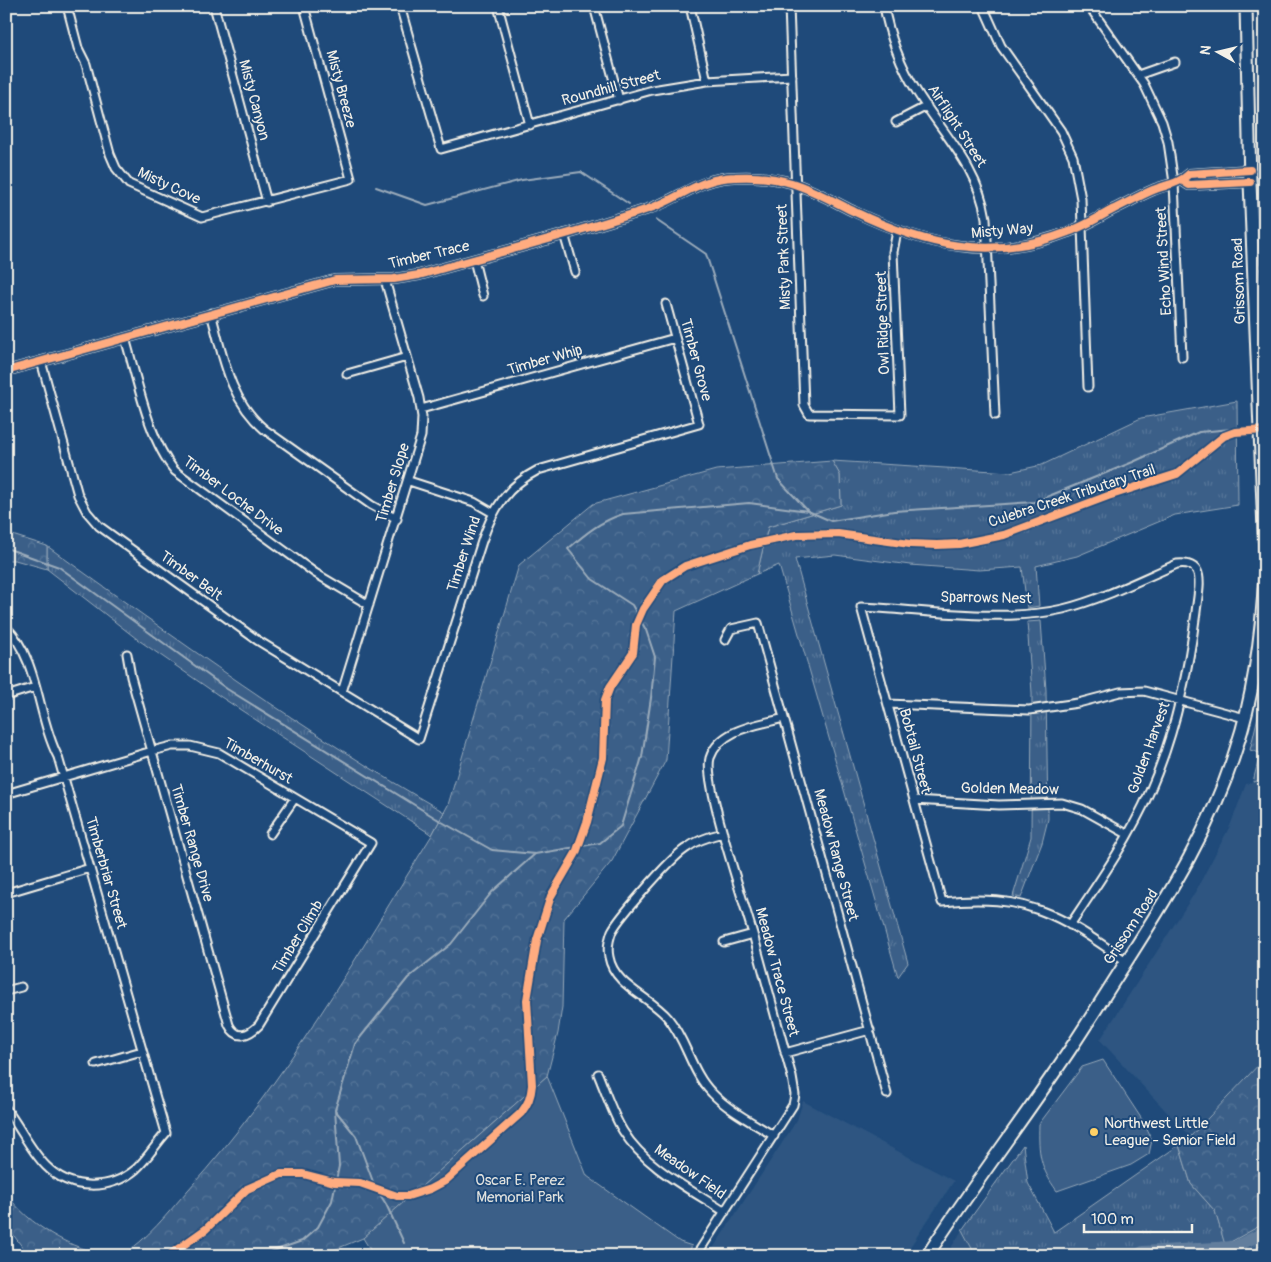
<svg xmlns="http://www.w3.org/2000/svg" width="1271" height="1262" viewBox="0 0 1271 1262" font-family="Pangolin,sans-serif">
	<defs>
		<pattern id="grass-tufts" width="24" height="20" patternUnits="userSpaceOnUse" patternTransform="scale(1.25)"><rect width="24" height="20" fill="#3a5f88"/><path d="M3 7l-1-3M5 7V3M7 7l1-3M15 17l-1-3M17 17v-4M19 17l1-3" fill="none" stroke="#577699"/></pattern>
		<pattern id="forest-crowns" width="20" height="18" patternUnits="userSpaceOnUse" patternTransform="scale(1.25)"><rect width="20" height="18" fill="#3a5f88"/><path d="M2 6a3 3 0 1 1 6 0M12 15a3 3 0 1 1 6 0" fill="none" stroke="#577699"/></pattern>
	</defs>
	<rect width="100%" height="100%" fill="#1f4a7a"/>
	<filter id="ink" filterUnits="userSpaceOnUse"><feTurbulence type="fractalNoise" baseFrequency=".02" numOctaves="2"/><feDisplacementMap in="SourceGraphic" scale="10" xChannelSelector="R" yChannelSelector="G"/><feConvolveMatrix kernelMatrix="1 2 1 2 8 2 1 2 1" color-interpolation-filters="sRGB"/></filter>
	<g filter="url(#ink)">
		<path fill="#2d5581" d="M1265,779V1058L1190,1137L1100,1040L1194,894L1230,826L1246,784Z
			M803,1101L954,1181L904,1256H708L797,1120Z
			M962,1230L976,1256H946Z"/>
		<path fill="url(#grass-tufts)" stroke="#97a8b8" d="M1237,401L1238,505L1175,515L1077,556L1036,566L1039,606L1027,608L1022,567L979,570L910,565L835,555L795,559L908,963L898,977L779,565L757,574L768,527L841,505L840,475L832,461L1010,472L1042,465L1141,418Z
			M47,546C176,639 306,733 444,812L432,835L221,697L137,639L47,569Z
			M1041,621L1046,690L1048,819L1042,843L1021,898L1013,896L1031,837L1032,693L1027,622Z
			M1265,687V779L1253,782L1260,753L1250,750Z
			M1023,1145L1028,1183L1054,1232L1179,1145L1191,1184L1215,1211L1225,1244L1265,1223V1242L1246,1256H976L962,1230Z"/>
		<path fill="url(#forest-crowns)" stroke="#97a8b8" d="M832,461L840,475L841,505L768,527L757,574L676,611L666,760L612,861L564,919L562,1007L558,1033L547,1076L363,1238L319,1256H121C148,1239 167,1214 188,1190C285,1083 356,957 432,835L448,805L519,565L593,504L716,470Z
			M6,533L47,546V569L15,560H6Z
			M1265,1058V1223L1225,1245L1215,1211L1191,1184L1179,1145L1190,1137Z
			M6,1193C29,1226 71,1249 110,1256H29L6,1225Z"/>
		<path fill="#3a5f88" stroke="#97a8b8" d="M1103,1060L1143,1121L1152,1140L1149,1154L1131,1165L1057,1191C1040,1168 1038,1153 1039,1124L1082,1067Z
			M547,1076L587,1176L680,1242L692,1246L686,1256H374L363,1238Z"/>
		<g fill="none" stroke-linecap="round" stroke-linejoin="round">
			<path stroke="#9cacbb" stroke-width="2" d="M376,187L427,205L522,180L581,172L629,204
				M656,220L706,254L778,479L808,511
				M6,548L59,567L227,689L442,822L492,850L535,854
				M335,1110L356,1136L375,1187L386,1204L404,1243
				M259,1256L302,1241L318,1227L332,1201L339,1166L335,1110L355,1044L408,978L451,944L492,892L535,854L600,843L621,826L642,757L651,698L655,657L646,630L632,605L592,579L568,549C586,533 601,521 623,514L749,503L808,511L831,521L894,511L1034,502L1133,462L1199,432L1242,428"/>
			<path stroke="#627e9d" stroke-width="12" d="M1136,1256L1143,1252L1235,1247L1265,1232"/>
			<defs>
				<path id="minor" d="M67,6L78,48L86,64L110,154L116,168L129,184L202,217L351,179L304,6
					M214,6L267,202
					M400,6L441,149L652,90L707,81L792,76
					M498,6L530,125
					M594,6L619,100
					M690,6L707,81
					M789,6L804,405L809,414L900,415L893,252L897,231
					M884,6C889,35 901,67 917,92C943,134 978,167 986,218L995,415
					M983,6L1001,46L1061,131L1073,157L1081,199L1088,387
					M1089,6L1144,84L1162,122L1168,142L1174,183L1182,357
					M1138,75L1175,62
					M896,122L927,106
					M564,234L575,272
					M474,260L483,296
					M211,313C223,356 229,399 264,429L371,505L397,519
					M125,338C137,378 148,439 175,471L315,573L369,605
					M41,361L78,495L87,512L99,526L257,640L419,739L482,541C493,509 507,486 538,470L699,424L666,304
					M347,374L407,357
					M421,409L675,338
					M409,481L474,502L493,513
					M6,627C39,660 37,716 58,757L166,1133C156,1144 147,1159 136,1169C110,1191 71,1191 46,1166C30,1150 20,1127 6,1109
					M725,640L731,629L758,623L887,1094
					M342,692L421,436L422,417L419,398L385,280
					M6,696L35,687
					M888,704L1029,710L1078,703L1120,692L1144,691L1245,718
					M6,794L152,751L172,746H190L219,753L371,843L259,1025C249,1035 237,1041 229,1025L131,677L127,654
					M914,800L999,805L1062,803L1082,809L1127,834
					M723,833C710,836 697,840 685,849C671,858 620,916 612,931C609,939 607,948 609,957C614,986 651,997 668,1018C687,1041 691,1072 712,1093C729,1111 754,1123 774,1136
					M270,834L295,798
					M6,893L90,868
					M1070,925C1099,882 1129,839 1150,791C1175,734 1188,674 1196,612C1197,601 1202,581 1197,571C1193,564 1184,563 1177,564C1140,580 1103,599 1063,609C1002,623 924,610 861,607L942,902C1026,893 1059,914 1126,961
					M724,942L753,934
					M6,991L21,987
					M785,1053L870,1030
					M96,1064L142,1051
					M598,1074C606,1093 612,1113 623,1131C646,1168 690,1189 725,1212
					M696,1256L793,1105L795,1095L792,1077C779,1029 766,982 753,934C744,902 703,782 710,758C720,728 759,725 784,718"/>
				<path id="tertiary" d="M1183,181L1189,185L1250,182
					M6,371L335,280L394,279L419,275C496,253 573,234 648,209C680,199 698,178 735,177C787,174 811,190 855,212C926,246 992,262 1068,232C1083,227 1098,218 1112,210C1125,204 1139,196 1153,190C1165,185 1179,184 1189,174L1250,170"/>
				<path id="primary" d="M1246,6L1250,182L1265,555
					M927,1256C972,1186 1023,1120 1069,1051C1089,1021 1108,990 1128,959C1171,892 1212,826 1236,749C1255,692 1262,633 1265,573"/>
			</defs>
			<use href="#minor" stroke="#f4f1e8" stroke-width="11"/>
			<use href="#tertiary" stroke="#f4f1e8" stroke-width="12"/>
			<use href="#primary" stroke="#f4f1e8" stroke-width="15"/>
			<use href="#minor" stroke="#1f4a7a" stroke-width="7"/>
			<use href="#tertiary" stroke="#1f4a7a" stroke-width="9"/>
			<use href="#primary" stroke="#1f4a7a" stroke-width="11"/>
			<defs>
				<path id="cycleway" d="M1183,181L1189,185L1250,182
					M6,371L335,280L394,279L419,275C496,253 573,234 648,209C680,199 698,178 735,177C787,174 811,190 855,212C926,246 992,262 1068,232C1083,227 1098,218 1112,210C1125,204 1139,196 1153,190C1165,185 1179,184 1189,174L1250,170
					M168,1256L206,1229L247,1189L281,1174H303L334,1182L360,1183L397,1196H408L430,1189L445,1181L521,1113C528,1104 531,1097 532,1085L527,1000L537,940L551,896L576,853L587,822L603,758L605,700L610,687L633,653L636,625L643,609L663,580L685,566L750,545L796,535L838,534L910,544L937,545L959,544L1004,535L1108,496L1177,474L1224,436L1235,432L1265,430"/>
			</defs>
			<use href="#cycleway" stroke="#1f4a7a" stroke-width="11"/>
			<use href="#cycleway" stroke="#ffac80" stroke-width="8"/>
		</g>
	</g>
	<circle fill="#ffd166" stroke="#1f4a7a" stroke-width="2" cx="1094" cy="1132" r="5"/>
	<g text-anchor="middle" dominant-baseline="central" stroke-width="4" stroke-linejoin="round" paint-order="stroke">
		<g font-size="15" fill="#f4f1e8" stroke="#1f4a7a">
			<text transform="translate(611 88) rotate(-15)">Roundhill Street</text>
			<text transform="translate(341 89) rotate(75)">Misty Breeze</text>
			<text transform="translate(254 100) rotate(75)">Misty Canyon</text>
			<text transform="translate(957 126) rotate(57)">Airflight Street</text>
			<text transform="translate(169 186) rotate(25)">Misty Cove</text>
			<text transform="translate(1002 231) rotate(-5)">Misty Way</text>
			<text transform="translate(429 255) rotate(-13)">Timber Trace</text>
			<text transform="translate(784 257) rotate(-92)">Misty Park Street</text>
			<text transform="translate(1164 261) rotate(-93)">Echo Wind Street</text>
			<text transform="translate(1239 281) rotate(-92)">Grissom Road</text>
			<text transform="translate(883 323) rotate(-92)">Owl Ridge Street</text>
			<text transform="translate(545 360) rotate(-16)">Timber Whip</text>
			<text transform="translate(696 360) rotate(75)">Timber Grove</text>
			<text transform="translate(393 483) rotate(-73)">Timber Slope</text>
			<text transform="translate(233 496) rotate(37)">Timber Loche Drive</text>
			<text transform="translate(1072 496) rotate(-18)">Culebra Creek Tributary Trail</text>
			<text transform="translate(464 554) rotate(-72)">Timber Wind</text>
			<text transform="translate(191 576) rotate(36)">Timber Belt</text>
			<text transform="translate(986 598) rotate(1)">Sparrows Nest</text>
			<text transform="translate(1149 748) rotate(-70)">Golden Harvest</text>
			<text transform="translate(915 751) rotate(75)">Bobtail Street</text>
			<text transform="translate(258 761) rotate(30)">Timberhurst</text>
			<text transform="translate(1010 789) rotate(1)">Golden Meadow</text>
			<text transform="translate(192 843) rotate(74)">Timber Range Drive</text>
			<text transform="translate(836 855) rotate(75)">Meadow Range Street</text>
			<text transform="translate(106 873) rotate(74)">Timberbriar Street</text>
			<text transform="translate(1131 927) rotate(-57)">Grissom Road</text>
			<text transform="translate(298 937) rotate(-59)">Timber Climb</text>
			<text transform="translate(777 972) rotate(75)">Meadow Trace Street</text>
			<text transform="translate(690 1172) rotate(35)">Meadow Field</text>
		</g>
		<g font-size="15" fill="#f4f1e8" stroke="#1f4a7a" text-anchor="start">
			<text x="1104" y="1123">Northwest Little<tspan x="1104" dy="17">League - Senior Field</tspan></text>
		</g>
		<g font-size="15" fill="#e1e2de" stroke="#1f4a7a">
			<text x="520" y="1180">Oscar E. Perez<tspan x="520" dy="17">Memorial Park</tspan></text>
		</g>
	</g>
	<rect width="1271" height="1262" fill="none" stroke="#1f4a7a" stroke-width="25"/>
	<rect x="12" y="12" width="1246" height="1237" fill="none" stroke="#f4f1e8" stroke-width="2" filter="url(#ink)"/>
	<g transform="translate(1218 52) rotate(278)" stroke="#1f4a7a" stroke-width="4" paint-order="stroke">
	<path d="M0-4L9 19L0 12L-9 19Z" fill="#f4f1e8"/>
	<text y="-8" font-size="14" font-weight="bold" text-anchor="middle" fill="#f4f1e8">N</text>
	</g>
	<path d="M1084 1224v8h108v-8" fill="none" stroke="#f4f1e8" stroke-width="2.5"/>
	<text x="1091" y="1224" font-size="15" fill="#f4f1e8" stroke="#1f4a7a" stroke-width="4" paint-order="stroke">100 m</text>
</svg>
